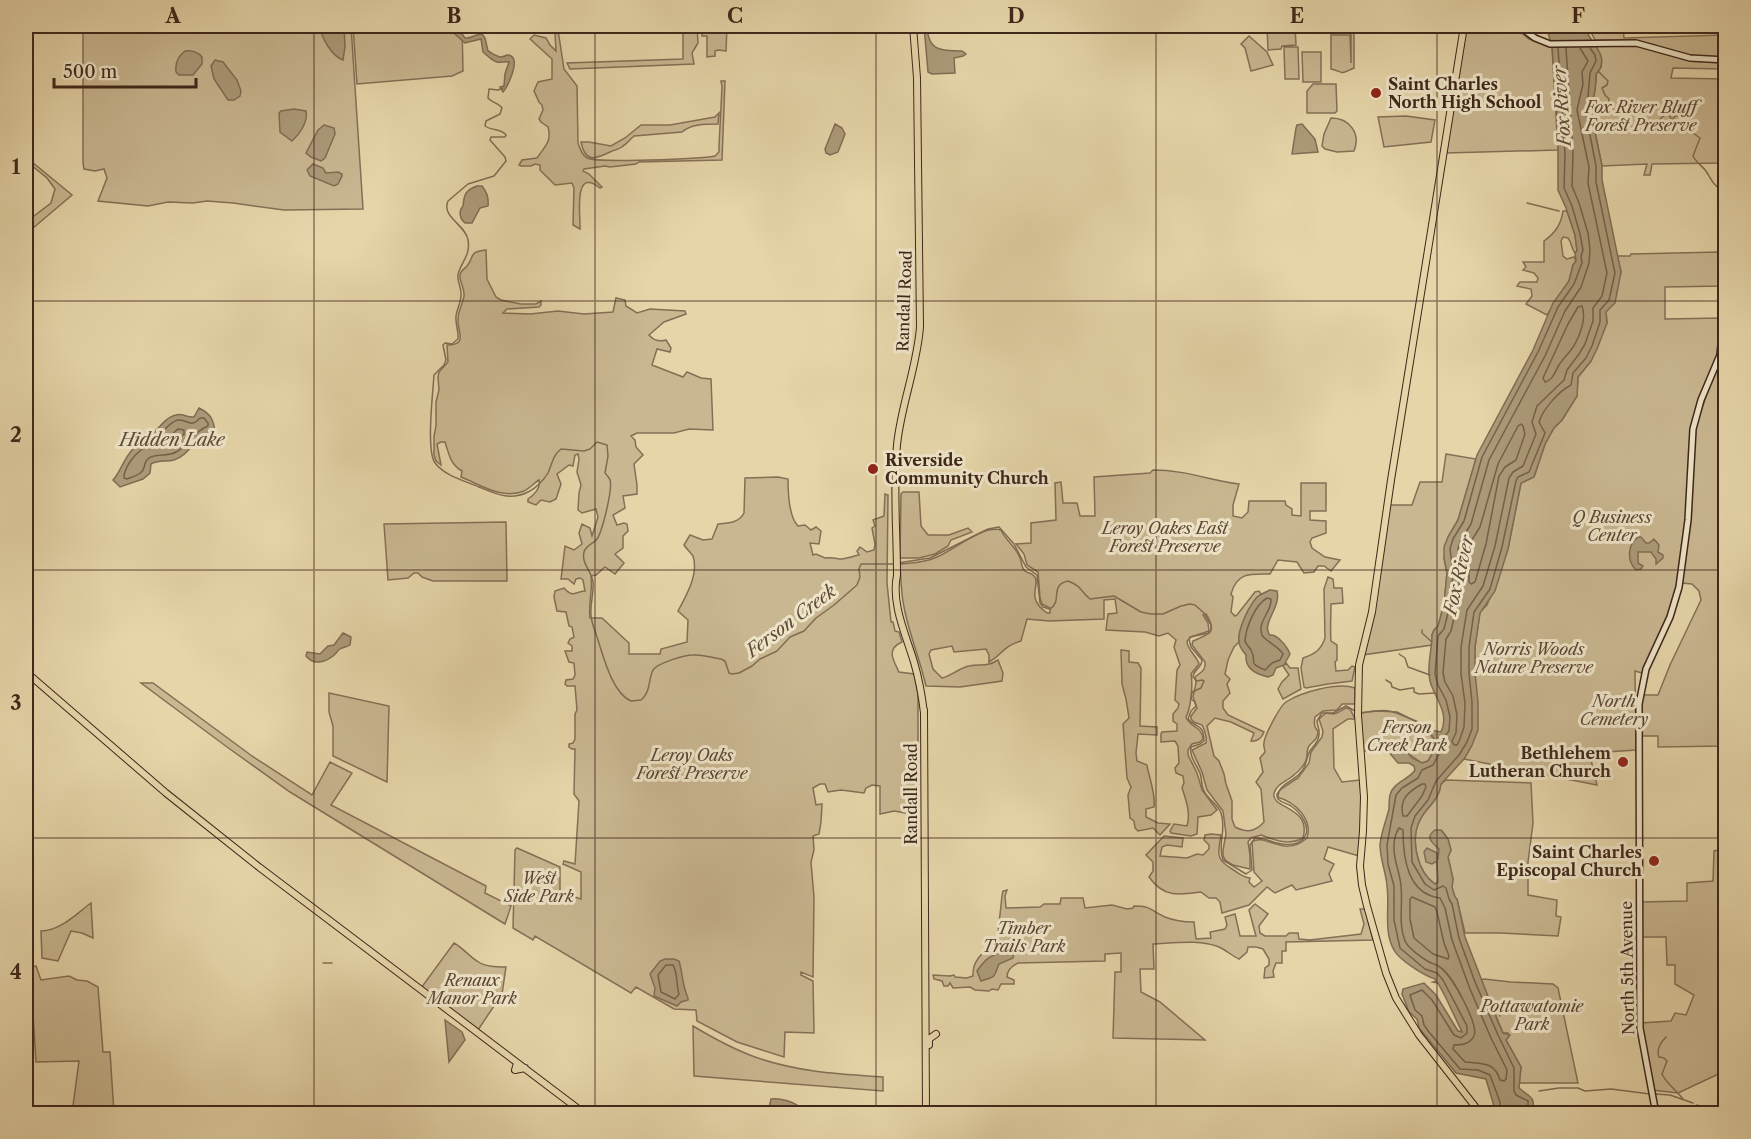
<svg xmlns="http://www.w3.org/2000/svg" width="1751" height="1139" viewBox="0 0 1751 1139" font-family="'Libre Caslon Text',serif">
	<rect width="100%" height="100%" fill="#e5d5a9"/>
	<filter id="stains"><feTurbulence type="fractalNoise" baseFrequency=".00333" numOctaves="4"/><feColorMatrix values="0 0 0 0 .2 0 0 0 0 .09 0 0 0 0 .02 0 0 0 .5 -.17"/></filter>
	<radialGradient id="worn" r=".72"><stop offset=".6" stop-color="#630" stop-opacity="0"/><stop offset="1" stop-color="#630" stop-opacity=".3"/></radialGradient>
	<path fill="#c9b791" stroke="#846f56" stroke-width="1.5" d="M83,26H351L363,209L284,210L233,203L207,201L193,203L168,202L148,206L98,201L107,178L104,169L95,171L84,169L83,163Z
		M353,26H462L463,71L452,76L357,84Z
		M683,26H686V28L696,29L697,26L698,43L692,53L694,64L570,69L567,63L683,59Z
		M702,26H706L707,33V26H727L726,51L718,50L715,51V56L707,57V36H702Z
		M1267,26H1295L1296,45L1282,46L1281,49L1268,50Z
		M1331,26H1338L1334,30L1333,35H1350L1351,63V33L1346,26H1351L1354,29V68C1338,75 1347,73 1331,69Z
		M1466,26H1513L1529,39L1552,47L1558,150L1446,153Z
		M1588,26H1623L1624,38L1724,35L1725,69L1673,68L1671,78L1725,79L1722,163L1652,164L1650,175H1644L1647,164L1602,166L1590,108C1595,96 1596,86 1596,74L1601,67L1596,46L1624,44L1623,40H1595Z
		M556,30H558L564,69L577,86L578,143C580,149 582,155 587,158C596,163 700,159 715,156L719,152V146L722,87L721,81H725L722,160L639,162L636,164L610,167L605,166L584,169L583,171L589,174L602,187L600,188C572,165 581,220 580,229L573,225L574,188L572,183L555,185L540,170V165L535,164L531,166H521L519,165L522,160L537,158C545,146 552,142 548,127L541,122L539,119L543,110L542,105L539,102L534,91L538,82L552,79V59L530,39L534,35L546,38L550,45L556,51L555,32Z
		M1249,36L1267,52L1273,65L1251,71L1245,48L1241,44Z
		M1284,47H1298L1299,79H1285Z
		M1302,52H1321V82H1303Z
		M1313,84H1336L1337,111L1335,113H1307V91Z
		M719,113L718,124C705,124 691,124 682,132L634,136C630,139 628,143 623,146C620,149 614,150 610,152C594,160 585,162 581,142H589L611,146L625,138L641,125H670L715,117Z
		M1406,116L1435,120L1431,142L1384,147L1378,117Z
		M1331,118C1350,118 1361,134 1354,151L1337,152L1325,149L1322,146L1324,134Z
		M26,157L72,195L26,234V222L51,203L55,189L47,178L26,161Z
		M1563,211H1567L1575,235L1577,251L1575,253C1571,248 1572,243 1568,238L1563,237L1561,241L1563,256L1567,259L1574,257L1576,261L1573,265L1569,281L1547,315L1526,304L1532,296L1531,289L1517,286L1520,282H1537L1538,278L1534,273L1523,270L1526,267L1523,262H1544V241C1555,233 1561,225 1563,211Z
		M1725,248V746L1658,747V736H1640L1641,695H1658L1670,665L1701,600L1699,591L1692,584L1682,583L1689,531L1696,425L1721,354L1724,342Z
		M486,250L487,279L496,297L501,300L521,304H536L541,301V305L539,307L507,309L503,313L530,314L558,311L584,314L613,312L616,298L625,300L626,306L637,313L650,309L685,311L686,314L664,322L649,335C654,341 659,342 666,340L671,348L670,352L657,349L652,365L683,377L687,372L701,378L711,379L713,430L689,429L674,433H637L631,436L635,440L636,447L643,455L634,464L637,485V494L623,496L625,508L613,515L617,525L624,523L627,524L628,531L623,536V548L615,554L624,563L615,574L605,567L596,575L591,576C593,590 588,604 590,618H602L629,643V654H660L661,649L687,642L688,620L678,611C686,596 699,574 693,556C691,553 686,548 684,545L690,535L703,540L712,539L718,524C728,523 739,523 744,513L745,478L778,477L788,479C788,491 789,517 798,526L805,525L811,530L816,527L821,531L819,544L810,543L813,555L816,554L825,558C831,557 834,558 839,559C846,559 853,556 859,555L857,551L860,547L867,552L874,550L875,544L872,528L875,526L873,520L884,516L885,494L888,495L887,583L891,622H893L895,631L899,632L902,642C886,649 893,660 899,672L914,674L918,693V815L894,811L880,814V786L872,785L866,788L864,793L841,790L828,792L825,784H820L813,788L816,805L822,804L821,822L819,834L813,836L814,850L811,862L814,897L813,977L801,972V975L813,981L814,1033L785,1032L784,1057L737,1042L697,1021L696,1010L674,1009L636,987L631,993L535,936L533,940L513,928L515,850L517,848L560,867V892L581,899V872L563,864L564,861L575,864L579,801L574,794L575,749H572L569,747V744L573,743L575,739V714L577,710L575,686H567L565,684L566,680L573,679L575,675L574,663L569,662L565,651H572V646L568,643L570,639L574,637L572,627L569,626L566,612L557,611L554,597L555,591L564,588C573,598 574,592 585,591L583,580L580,578L576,579L574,584L568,579H561L565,546L574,550L582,544L579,533L582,524L590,528L592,536L598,517L596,509L582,513L578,510L579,493L581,485L577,472L579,459L578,454L575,455L573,466L569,465L557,474L561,484L556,499L550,502L541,500L536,505L528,502V499C534,495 541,488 539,480C534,483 530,488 524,491C502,500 481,485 461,477L462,471C450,464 449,454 445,442H441L437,444L441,465L436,461L434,455V436L436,426V402L439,390L438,377L439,372L448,362L447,345C469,345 457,332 458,319C458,311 463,304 464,296C465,290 461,284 460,278C459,272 463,270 467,266C475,256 468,252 486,250Z
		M1720,252L1722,253L1723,286L1665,287V319L1722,318L1717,358L1706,382L1692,422L1686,523L1676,588L1667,617L1642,673L1635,671L1636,750L1591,753L1590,756L1597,785L1464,759L1472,745L1475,647L1480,612L1487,605L1508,549L1521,483L1534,477L1545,444L1554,428L1562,420L1577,396L1578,377L1591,361L1607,323L1606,312L1621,272L1617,256H1630L1631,254Z
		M1446,454L1476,459L1458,520L1448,537L1444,558L1447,573L1444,604L1438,627L1434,630L1432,635V645L1362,655L1388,505H1412L1420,482H1442Z
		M1153,470C1185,470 1209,480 1239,484L1233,505V516L1242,518L1248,512L1249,501H1285L1286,505L1292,509V515L1301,516V483H1326V511H1310V520L1326,521V533L1312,538L1310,542L1312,548L1325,557L1340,560L1331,571L1324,566H1318L1314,572L1304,573L1297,562L1278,560L1270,574C1250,574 1237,572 1231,594L1233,597L1231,612L1235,616L1237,615L1255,592L1259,591L1261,594L1248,611L1240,635L1239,642L1234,647L1228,660L1225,674L1230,679L1227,684L1230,693L1223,701V708L1228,715L1264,732C1262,737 1258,742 1251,741L1254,733L1231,722L1215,718L1207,726L1214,756L1219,761L1224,774L1226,784L1232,801V819L1235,827C1247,833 1255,832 1264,822L1261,789L1256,782L1263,772L1260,758L1265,752C1265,749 1263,746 1264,743C1264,736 1280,706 1286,702C1301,692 1338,682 1355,688V704H1342L1337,710L1323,711L1315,717C1314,722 1314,728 1318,731C1318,739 1314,740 1309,746C1306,750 1308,755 1306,760C1305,764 1299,771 1295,774C1288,781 1277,783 1274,793C1270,809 1312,806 1303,838C1289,846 1274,840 1261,835L1251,838L1248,842L1250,855V869L1233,865L1226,861L1223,856V850L1226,834L1223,811L1207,790L1202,772L1192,750L1206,743C1207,736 1205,731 1202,725L1194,722L1191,719V716L1197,708L1193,697L1196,683L1195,677C1201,672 1206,671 1205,662L1192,645L1193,641C1209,634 1218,633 1206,614L1203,615L1208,623L1209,631L1191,637L1187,641C1187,650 1197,656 1199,664L1191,674C1193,684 1191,708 1186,717C1190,728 1201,725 1203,739L1200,742L1192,744L1188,750V755L1197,773L1202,790L1217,810L1211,815L1198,817L1197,834L1191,836L1171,833L1170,831L1174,824L1187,826C1191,813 1186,800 1182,788L1184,783L1183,776L1176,773L1175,768L1179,763L1178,746L1175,741L1161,742V734L1162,732L1177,731V724L1173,721V714L1178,708L1179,704L1175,700L1177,670L1180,665L1174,647L1176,640L1168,633L1159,636L1145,632L1106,630L1108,614L1117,613L1115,599L1104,600V619L1049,621L1027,619L1021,641C1001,647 1004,654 989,662V655L986,649L954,652L952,646L931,650L929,654L933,669L942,678C951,676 959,668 969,666C981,663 985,668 998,660L1003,673L1002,681L960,687L926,686C920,659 909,634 904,607C901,593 901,578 900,564C913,563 926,562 937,557C954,550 982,525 1001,530C1006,541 1016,547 1020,558C1022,562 1021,568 1025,571C1028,574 1031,572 1034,576C1042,584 1024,597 1047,613H1050V608L1042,604L1040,598L1038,572L1027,565L1024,554L1016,544L1031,543V523L1056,520L1055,483L1061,482L1063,503H1077L1080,516H1095L1094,477L1150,473Z
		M903,492H919L921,526L928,535H949L968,528L972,532L951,540L948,546L935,554L919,558H900L901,494Z
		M506,522L507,581H433L422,577L418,573H414L408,578L388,580L384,524Z
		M1328,577L1333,579L1334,588H1342L1343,603L1331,604C1331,617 1330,628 1331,641L1337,645V660L1335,662L1336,671L1348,670L1352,666L1355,667L1352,681L1328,684L1306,688L1304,687L1301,668L1303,658C1315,654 1321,650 1325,638L1324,589Z
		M1121,650L1129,651V662L1138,663L1141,668L1140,726L1157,727V735L1138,734L1136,753L1137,761L1147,765C1149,778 1156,794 1154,807L1146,809V817L1158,823L1170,824L1160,835L1153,828L1138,831L1135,828L1134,821L1130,818L1128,795L1131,787L1127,778L1123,724L1129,718L1126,699L1122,684Z
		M1286,663L1290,668H1298L1301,689L1283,699L1278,689L1282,682L1289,675L1283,666Z
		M141,683H153L252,756L312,795L330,762L352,773L331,805L486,886L485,893L511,906L505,924L290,792L227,747Z
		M329,693L389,706L387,782L333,756V726L329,712Z
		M1346,708L1350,709L1355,719H1348L1333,729L1334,768L1342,782L1360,780L1362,805L1359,856L1328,847L1324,859L1334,864L1329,874L1332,881L1296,890L1292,885L1275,893L1267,887L1249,905L1222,913L1220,902L1216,898H1209L1201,892C1179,895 1164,898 1149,877L1153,871V862L1146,855L1164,836L1183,838L1182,847L1167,845L1162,847L1160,856L1187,858L1197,854L1203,855L1209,849V845L1204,840L1205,835L1211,834L1221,835C1218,853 1215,859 1232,869C1239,873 1242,877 1250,878L1249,882L1254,887L1262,881L1254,872L1252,842C1265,832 1284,859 1307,838C1313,819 1295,802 1277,797V794L1281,789L1298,778L1309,763L1311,752L1322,737L1323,731L1319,719L1326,713C1335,715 1338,713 1346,708Z
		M1377,711L1397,712L1427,727L1431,736L1437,741L1438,744L1428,761L1422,763L1406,752L1400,753L1393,749L1392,742L1385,743L1387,750L1362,751L1359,713Z
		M1446,780L1531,783L1533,823L1528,862V895L1557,900L1556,916L1561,917L1558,936L1500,933H1465L1457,899L1455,898L1452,887L1453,879L1448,857L1451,850L1448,839L1443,832L1438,848L1440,852L1438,859H1437L1438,882L1435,884C1417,872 1410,839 1420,820C1426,807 1439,801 1441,784Z
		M1725,849V1071L1678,1093L1652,1090L1641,1023L1671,1021L1675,1013L1686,1015L1694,995L1675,984V965H1667L1666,937H1641L1640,902L1687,901V883L1713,881L1714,851Z
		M1007,890L1005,896L1006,908L1040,907L1044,904H1060L1061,898H1083L1085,908L1112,905L1127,909L1133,908L1134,906C1152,906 1150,910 1165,917C1175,921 1184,922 1194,922L1196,939L1211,938L1210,932L1225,929L1227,925L1225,917L1235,914L1240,936H1256L1249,910L1255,904L1268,914L1259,926L1260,933L1265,936H1286L1289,933H1298L1299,939L1310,940L1361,934L1364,924L1360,909H1365L1373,940L1286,942V951H1282V963H1276L1273,971L1274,977L1264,978L1265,968L1269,965V959L1263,949L1256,947H1248L1247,952L1239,959C1232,956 1226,950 1219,947C1200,939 1174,943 1153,944L1154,969H1140L1141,992L1160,1002L1205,1040L1113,1038L1115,972H1121V953L1105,954V961L1018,963C1012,966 1007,970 1007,977L1014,980V984H1001L998,990L992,989L989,991L975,990L970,987L953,988L950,983L948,986H944L942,981L934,979L933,975L950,976L954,975L955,977L967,978L973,976C972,959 985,951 997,942L1002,896L1003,891Z
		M91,903L93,938L82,933L71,931L58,961L42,958L41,931C60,931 76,914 91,903Z
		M454,943C463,948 469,956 477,961C485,967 497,967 506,967L502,994L478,1030L421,988Z
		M36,966L41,980L69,976L77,980L87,981L98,987L103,1052H110L114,1113H72L79,1061L36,1062L33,1014L26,1009V969Z
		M1484,979L1511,982L1553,984L1558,988L1578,1083H1519L1521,1067L1506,1040L1509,1036L1508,1033H1503L1481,980Z
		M693,1026C713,1038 733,1049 755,1057C797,1072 839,1074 883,1077V1091L694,1076Z"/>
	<path fill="#ac9a79" stroke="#806c53" stroke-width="1.5" d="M320,26H344L345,47L343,60C332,56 321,38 320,26Z
		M450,26H456L465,38C471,39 475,34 482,34L485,38L488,51C492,53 497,57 501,57C506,57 506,53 511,56C520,61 508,86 503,92L500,87L504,86L505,74L509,62C505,61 501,63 497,62C492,61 487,55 483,52L481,39L465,43L455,34Z
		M924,26H927C928,51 941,51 962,51L966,54L963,56L954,58L955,73L932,74L928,72Z
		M1546,26H1584C1586,30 1588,35 1591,39C1599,50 1608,62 1596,74C1596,86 1595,97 1590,108L1602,166V180L1621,272L1615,303L1606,312L1607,323L1597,349L1591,361L1578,377L1577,396L1562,420L1554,428L1545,444L1534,477L1521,483L1508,549L1495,591L1480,613L1475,647V673L1478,702V730L1472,745L1464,759L1441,784C1439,801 1426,807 1420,820C1410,839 1417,872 1435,884L1438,882L1437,861L1432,864L1426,862L1424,852L1427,848L1437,853V859H1438L1439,849C1433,843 1424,838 1435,830H1441L1448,839L1451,850L1448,857L1453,879L1452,887L1455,897L1457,899L1465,937L1498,1022L1503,1033L1510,1035L1506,1040L1521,1067L1519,1088C1531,1098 1535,1096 1533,1113H1490L1494,1112L1495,1110C1492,1098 1489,1090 1486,1079L1456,1073L1419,1028L1417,1019L1409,1012L1402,994L1403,989L1424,983L1436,995L1458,1031L1462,1032L1446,998L1438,983L1433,982L1436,981L1435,979C1425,976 1399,960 1394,950C1383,931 1390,907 1387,886C1386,872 1380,859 1380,845C1381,833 1386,821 1389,809C1389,805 1389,800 1390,795C1393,782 1409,780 1415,770L1414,766L1409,763H1398L1387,750L1385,743L1391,740C1394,751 1397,753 1408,753L1412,758L1422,763L1428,761L1438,744L1430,733V730L1441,732C1449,715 1438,702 1432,687C1425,671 1432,652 1432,635L1434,630L1438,626L1444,604L1447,573L1444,558V547L1448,537L1458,520L1477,455L1533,350L1553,303L1569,281L1573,265L1576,261L1575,253L1577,251L1575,235L1566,208L1558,190V133L1552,46Z
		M185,51C192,50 198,52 202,57V64L193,75H179L176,72C175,64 178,56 185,51Z
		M215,60L223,62L237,80L241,91L240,96L234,100H228L214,79L211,66Z
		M294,109L306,111C308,122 300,134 292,141L280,132L279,113L281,111Z
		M835,124L842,128L845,134L838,152L830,155L826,153L825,149Z
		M1302,124L1315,139L1318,152L1292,154L1296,128L1297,125Z
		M324,125L334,128L335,134L325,158L321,161L311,157L306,153L318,130Z
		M313,164L323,168L326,173L338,172L342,174V176L338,184L334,186L310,176L307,170Z
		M477,186H482C487,192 489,198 488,206L480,208L472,223H465C460,219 458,211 463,206C464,194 466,190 477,186Z
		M199,408C211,414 214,420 215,433L204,434C194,441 187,456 174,460C166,462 158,460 151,464L150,473L143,479L120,487L113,480C121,471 124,458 133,449C137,445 144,443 148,439C156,432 165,417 176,415C183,413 187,418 194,417Z
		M1638,537H1641L1646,543H1649L1654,539L1659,545L1658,552L1663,555V558L1656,564V559L1651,552H1638V563L1643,566L1641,569L1636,570C1627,561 1627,545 1638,537Z
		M1270,590L1277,591C1281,606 1264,622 1268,631C1270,638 1269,633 1275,636C1281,639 1288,648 1290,654L1284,665L1276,668L1273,675L1268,677C1256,674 1245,669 1246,655C1243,651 1239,647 1239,642C1237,630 1249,606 1257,597C1261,594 1266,592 1270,590Z
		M343,633L351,637L350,645C347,647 343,647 340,649C337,651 336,654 333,656C324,663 313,665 306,656L307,652L320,654L328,646L334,645Z
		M1009,949L1014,953L1013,958L999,964C993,979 996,976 981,981L977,971C988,955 992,956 1009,949Z
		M665,959H674L679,961C683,974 682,985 688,998V1000L681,1002L677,1006L654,996L655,988L650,974L660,961Z
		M445,1020L462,1032L465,1040L449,1062Z
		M771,1099C779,1098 794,1101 800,1108L799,1111L796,1113H768Z"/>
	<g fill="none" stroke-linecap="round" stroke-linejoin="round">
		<path stroke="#75604a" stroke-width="1.5" d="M1566,48L1573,153L1572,186L1579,203L1588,233L1590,250L1589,263L1581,287L1565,311L1545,356L1489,460L1471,524L1460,542L1458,549L1460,574L1457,605L1451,631L1446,639L1443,673L1445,682L1453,696L1457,715L1456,733L1452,741L1454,745H1457L1460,739L1464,727L1465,703L1461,674V647L1467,610L1483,586L1495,546L1509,478L1513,472L1523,466L1536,434L1532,422L1537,406L1564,380L1567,370L1579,354L1585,344L1593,321V308L1602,296L1607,273L1588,183L1589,167L1577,110L1583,84L1582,72L1588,61L1580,48
			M1582,306C1587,319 1579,339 1571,350C1567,355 1562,360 1559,365C1554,373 1554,379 1545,382L1543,378L1568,324L1578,307Z
			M200,418H204L208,423V426C191,433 190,445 176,452C168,457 157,453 149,458C143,462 146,465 143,470C141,475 132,477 127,479L124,478C124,468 133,456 141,450C145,447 150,446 153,442C158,437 170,421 178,420C188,419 190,429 200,418Z
			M1521,424L1523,426L1525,434L1516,460L1505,467L1499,476L1486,544L1475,582L1471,584L1469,582V572L1467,556L1468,546L1480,527L1498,464L1518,426Z
			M178,429L184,430V434L171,446H163V442Z
			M1267,598L1271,599C1272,612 1257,621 1262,635C1264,640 1278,646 1283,654L1280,660L1272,663L1265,670C1246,662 1258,663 1251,650C1249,647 1246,644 1245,641C1246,627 1255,605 1267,598Z
			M1422,784H1425L1426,787L1422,796L1407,816H1403C1399,799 1408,792 1422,784Z
			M1399,828L1403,830C1403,857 1407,894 1440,898L1445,908L1452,940L1470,989L1491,1038L1507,1070L1506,1079L1504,1081L1500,1080C1494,1061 1482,1064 1465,1062L1453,1049L1454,1045C1462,1045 1470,1044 1474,1036C1479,1025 1452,975 1441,968C1438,965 1433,964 1429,962C1422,958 1408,948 1405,941C1398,924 1403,904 1401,886C1400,872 1393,860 1394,845C1394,840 1396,833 1399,828Z
			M1412,897L1435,907L1437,912L1444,943L1449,956L1448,959L1433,954L1414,938L1410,919V899Z
			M666,965H673C678,973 676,985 679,994L675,999L661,992L658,975Z
			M1500,1114V1102L1490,1075L1478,1070L1460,1069L1429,1032L1424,1025L1422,1016L1415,1010L1410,995L1422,990L1432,1000L1454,1035L1461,1038L1467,1033V1026L1443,980L1437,973L1425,969L1400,948L1394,920V886L1388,864L1387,845L1396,795L1402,788L1418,778L1422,770L1433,765L1443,747V738L1449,731L1450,717L1446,700L1438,685L1435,674L1438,636L1444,629L1450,605L1453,573L1450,549L1453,539L1464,521L1482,457L1538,352L1558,307L1574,284L1582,263L1581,256L1583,250L1580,234L1572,206L1564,188L1565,154L1558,48
			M1528,1114V1101L1516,1095L1514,1091V1068L1498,1035L1475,982L1459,938L1452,904L1449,899L1446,888L1443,886L1434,890L1425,884L1412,862L1411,828L1415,816L1428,800L1436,781L1459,755L1467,742L1472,729V702L1469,674V647L1474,612L1490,589L1502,547L1516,481L1518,477L1529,472L1545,433L1539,422C1543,409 1559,391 1571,385L1573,373L1586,358L1592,346L1600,322V310L1609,300L1615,273L1596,182V166L1585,109L1588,97L1590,73L1596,61L1595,55L1590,48"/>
		<path stroke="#806c53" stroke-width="1.5" d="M1598,71L1608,81L1607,85L1602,88L1605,95L1609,99L1608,109L1609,112L1616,109L1621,104L1623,105L1627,113H1630L1635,108H1637C1647,128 1645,115 1658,123L1661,118L1667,114L1669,115L1672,120L1675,116H1678L1682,119L1687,117L1690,119L1689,124L1681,128L1684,132L1693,133L1700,138L1693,156C1696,162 1702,166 1706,171C1711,179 1713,185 1722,190
			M503,88L498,90L489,89L488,98C492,103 499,103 502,108L500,114L486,121L485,126C492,131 501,128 506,135L505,137H491L490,140L505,157L506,161L494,176L468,184L448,201C441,217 466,225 468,240C471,256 460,263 458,275C457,281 461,287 461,293C462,301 457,308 456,316C455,324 459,331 458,339L452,344L445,343L443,345L446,360L444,365L434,375C433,392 426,450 435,463C445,476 465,481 479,487C496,494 510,501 528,492C535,489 544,480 548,473C552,464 553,455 561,449L584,451L590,449L597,442L607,445L608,456L605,473C606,474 610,479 610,480C613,489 602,532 597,539C593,544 586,545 584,552C581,563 592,572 593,582C594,593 590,604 591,615C591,622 595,630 597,637C603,655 612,693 631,701L641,700C651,692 648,680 653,670C658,663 684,655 693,655C702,654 712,658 721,659L725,661L729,673L732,674L739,673L752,666L760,659L777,651L790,637L804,631L816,618L834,605L857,585L860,577L859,569L861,564H894
			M1527,203L1559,211
			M898,563L930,558L988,529L999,527L1014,544L1026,567L1037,575L1040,603L1043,607L1050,609C1063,601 1049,585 1068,581C1083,587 1079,590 1090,599L1114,596L1141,612L1151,614H1163L1181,606L1190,604L1195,605L1204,613L1211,625V630L1209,633L1190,637L1189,639L1191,647L1202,660C1202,668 1193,670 1193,677L1197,681L1202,680L1204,681L1201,688L1192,692L1191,699L1195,702L1196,706L1191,711L1188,719C1196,728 1204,724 1204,741L1200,744L1191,747C1189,756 1196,764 1200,773C1202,778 1201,785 1204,791C1208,800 1218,804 1221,813C1227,829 1217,844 1223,860L1246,874L1252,870L1250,845L1255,838C1264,837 1273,843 1282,844C1290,845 1299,845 1304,838C1312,827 1300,812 1291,806C1286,803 1282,803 1278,799C1277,783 1293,783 1301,772C1307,766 1306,757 1310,751C1314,745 1319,742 1319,734C1320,730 1317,725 1317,721L1322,713H1333L1346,706L1355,711
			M1422,630V633L1432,642
			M1399,654L1405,658L1408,667L1430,675
			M1386,680L1391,683L1392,687L1400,690L1412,688H1414V692L1419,694L1435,693
			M1362,713C1385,709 1389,709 1411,719C1419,722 1425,724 1432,731
			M323,963H332
			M1497,1005L1500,1016
			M1666,1037C1661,1042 1656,1049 1659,1057L1664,1058L1667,1061L1662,1074C1666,1083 1676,1090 1683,1099
			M1539,1091L1559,1088H1578L1585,1091L1611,1089L1650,1094
			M1655,1094L1670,1095L1693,1103
			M1697,1105L1720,1114"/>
		<defs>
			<path id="secondary" d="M1519,26L1535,38L1550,44L1636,43L1690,58L1726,60
				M1656,1114L1640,1028L1639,704L1646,669L1670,617L1679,587L1688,520L1693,429L1701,400L1720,355L1724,316V132L1726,114"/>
			<path id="primary" d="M913,26L917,78L920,327C917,367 901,405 897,445C893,486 897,533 897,575C891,604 906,635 914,662C919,679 922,696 924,713
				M1464,26L1391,480L1372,612L1359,665L1358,715L1364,797L1363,831L1360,866L1362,885L1367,906L1386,973L1396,998L1419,1035L1481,1114
				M26,672L166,793L259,867L585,1114
				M924,710L926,1114
				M929,1045V1039L936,1034
				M517,1063L515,1070L525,1068"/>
		</defs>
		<use href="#secondary" stroke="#3e271b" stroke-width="8"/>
		<use href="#primary" stroke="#3e271b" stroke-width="8"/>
		<use href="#secondary" stroke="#eee4c7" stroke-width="5"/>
		<use href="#primary" stroke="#e5d5a9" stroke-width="6"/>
	</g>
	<path fill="none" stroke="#3e271b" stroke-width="1.5" stroke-opacity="0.55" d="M314,26V1114M595,26V1114M876,26V1114M1156,26V1114M1437,26V1114M26,301H1726M26,570H1726M26,838H1726"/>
	<g fill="#8f2418" stroke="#eee4c7" stroke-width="2">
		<circle cx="1376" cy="93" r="6"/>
		<circle cx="873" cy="469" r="6"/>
		<circle cx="1623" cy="762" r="6"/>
		<circle cx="1654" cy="861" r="6"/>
	</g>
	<g text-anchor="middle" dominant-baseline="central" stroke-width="6" stroke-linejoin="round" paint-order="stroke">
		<g font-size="16" font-weight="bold" fill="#3e271b" stroke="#eee4c7" text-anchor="start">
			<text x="1388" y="84">Saint Charles<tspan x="1388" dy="18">North High School</tspan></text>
			<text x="885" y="460">Riverside<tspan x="885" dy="18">Community Church</tspan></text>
			<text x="1611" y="753" text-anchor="end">Bethlehem<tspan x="1611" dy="18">Lutheran Church</tspan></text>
			<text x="1642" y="852" text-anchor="end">Saint Charles<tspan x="1642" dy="18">Episcopal Church</tspan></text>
		</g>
		<g font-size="16" font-style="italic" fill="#5a4433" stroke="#eee4c7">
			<text x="1641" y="107">Fox River Bluff<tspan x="1641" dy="18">Forest Preserve</tspan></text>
			<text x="1612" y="517">Q Business<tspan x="1612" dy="18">Center</tspan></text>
			<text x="1165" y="528">Leroy Oakes East<tspan x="1165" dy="18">Forest Preserve</tspan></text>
			<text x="1534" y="649">Norris Woods<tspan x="1534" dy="18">Nature Preserve</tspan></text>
			<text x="1614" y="701">North<tspan x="1614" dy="18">Cemetery</tspan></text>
			<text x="1407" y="727">Ferson<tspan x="1407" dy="18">Creek Park</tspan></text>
			<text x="692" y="755">Leroy Oaks<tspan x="692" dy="18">Forest Preserve</tspan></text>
			<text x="539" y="878">West<tspan x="539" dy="18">Side Park</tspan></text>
			<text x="1024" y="928">Timber<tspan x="1024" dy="18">Trails Park</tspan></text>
			<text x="472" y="980">Renaux<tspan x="472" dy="18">Manor Park</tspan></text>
			<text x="1532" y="1006">Pottawatomie<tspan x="1532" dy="18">Park</tspan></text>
		</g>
		<g font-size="16" fill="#3e271b" stroke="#eee4c7">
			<text transform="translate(904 301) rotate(-88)">Randall Road</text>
			<text transform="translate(911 794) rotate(-90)">Randall Road</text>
			<text transform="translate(1627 968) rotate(-91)">North 5th Avenue</text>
		</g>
		<g font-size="18" font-style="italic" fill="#5f4a37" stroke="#eee4c7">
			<text transform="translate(1562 106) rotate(-94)">Fox River</text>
			<text x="172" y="440">Hidden Lake</text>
			<text transform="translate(1459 575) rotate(-77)">Fox River</text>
			<text transform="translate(791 621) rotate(-37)">Ferson Creek</text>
		</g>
	</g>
	<rect width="1751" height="1139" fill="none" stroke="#e5d5a9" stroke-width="66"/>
	<path d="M54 78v9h142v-9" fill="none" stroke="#3e271b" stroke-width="3"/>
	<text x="63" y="78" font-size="18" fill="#3e271b" stroke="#eee4c7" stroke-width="4.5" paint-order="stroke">500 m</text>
	<rect x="33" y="33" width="1685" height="1073" fill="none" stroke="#3e271b" stroke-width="2"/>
	<g font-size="20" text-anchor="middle" font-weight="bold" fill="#3e271b">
		<text x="173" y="23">A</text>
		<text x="454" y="23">B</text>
		<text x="735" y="23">C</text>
		<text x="1016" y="23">D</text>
		<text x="1297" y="23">E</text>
		<text x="1578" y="23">F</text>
		<text x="16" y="174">1</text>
		<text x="16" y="442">2</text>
		<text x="16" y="710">3</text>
		<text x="16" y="979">4</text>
	</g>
	<rect width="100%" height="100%" filter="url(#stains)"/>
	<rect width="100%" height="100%" fill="url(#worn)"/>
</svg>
